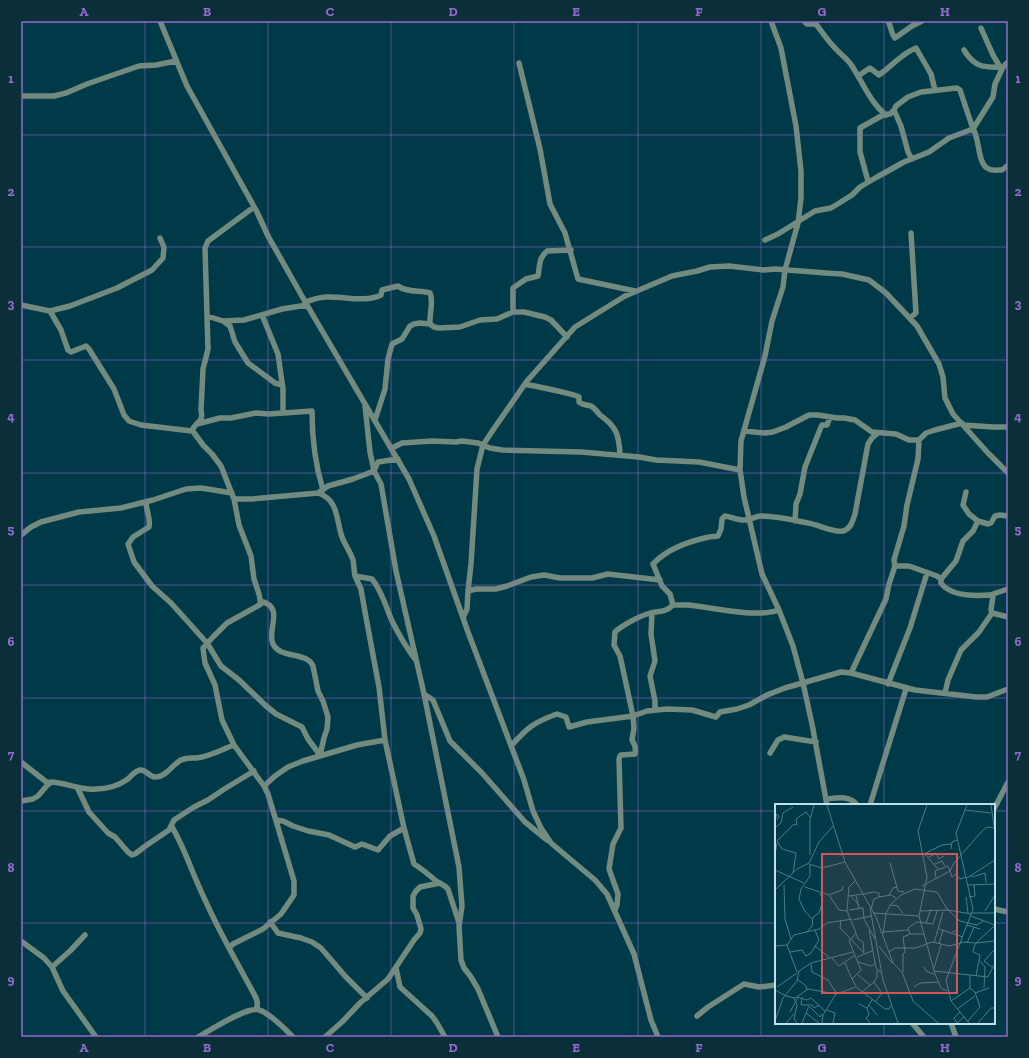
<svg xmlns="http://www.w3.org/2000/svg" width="1029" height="1058" viewBox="0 0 1029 1058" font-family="'Zilla Slab',serif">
	<rect width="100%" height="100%" fill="#003a49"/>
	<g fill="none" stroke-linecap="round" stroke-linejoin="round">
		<path stroke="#738b7e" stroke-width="5.5" d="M160,21L187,86L257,212L268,236L307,305L409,479L434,536L468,632L524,780L533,811L541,828L551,843L595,880L607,894L634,954L651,1020L658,1037
			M771,21L781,48L796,126L801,171V198L798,223L785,270L783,287L772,321L765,356L741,441L740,470L744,497L762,574L779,610L793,646L803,683L812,724L827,805
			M804,21L807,24H816C822,32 828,41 835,48C841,55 848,59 852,66C863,83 870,102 886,115
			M888,21C891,26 891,33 895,38L912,26L922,21
			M981,28L993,55L1000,67
			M964,50C974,67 984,68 1003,67
			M519,63L540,149L550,204L565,233L578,279L635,291
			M858,76L870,68L879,75C892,66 901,54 916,48L931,74L935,90
			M21,96H54L66,93L87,84L139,66L156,65L176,61
			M894,110L901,126L908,152L912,159
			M868,181L860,152V128L883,115L890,114L894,110L896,106L908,97L921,92L957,88L960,90L973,129C980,138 977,165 989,169C992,171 998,170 1002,170L1008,165
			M254,207L208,241L205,248L208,349L203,369L201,410C204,422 197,421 192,430L203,445L212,454L221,466L234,499L239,525L251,556L254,579L259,594L261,604L227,623L213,637L203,648L205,663L215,685L222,720L234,745L264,786L268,794L294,881V895L281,914L263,929L233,944L229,948L254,994C257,999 259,1004 256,1009
			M765,240L778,234L815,211L831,208L836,205L852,195L860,187L877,177L904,162L929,152L949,138L973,129L993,97L995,84L1003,67L1008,62
			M305,302C312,300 319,297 326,297C345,296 364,303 381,295L382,290L398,286C407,293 420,290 430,293C434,301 429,315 430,324L434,327L439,328L460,327L480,320L497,319L513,312H524L545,317L551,320L567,337
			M21,305L50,311L70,306L117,288L152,270L163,258L164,247L160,238
			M50,311L61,330L68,350L71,352L86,346L89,349L114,389L124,415L129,421L141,425L192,431
			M513,312V288L526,279L538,276C540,266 538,259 547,251L571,250
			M262,315L278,354L283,389V413
			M207,316L223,321L244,320L282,309L307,305
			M910,318L916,313L911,233
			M223,321L230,326L235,342L248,363L275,383L282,385
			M525,384C534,386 575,394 579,397V402C583,405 586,405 591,406C595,408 597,412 600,415C617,427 619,435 620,455
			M365,406L370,452L374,471L381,484L396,571L424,694L459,867L462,906L459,926L461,960L464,968L471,977L478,989L498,1037
			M375,420L385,389L388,359L392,344L402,339L410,326L414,324L420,323L430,324
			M197,424L220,418H231L256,413L269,414L312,411C312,439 315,464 323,490
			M963,425L993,427H1008
			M744,431L765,433L773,432L786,427L809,415H818L837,418H844L855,420L872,432L896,434L909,440H919L926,433L935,430L962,423
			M392,448L402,443L432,441L456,442L462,441L478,443L490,448L502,450L581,452L639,457L656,460L699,462L740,470
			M966,492L963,505L969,514L978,521L988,524L991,523L995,516L1000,515L1008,516
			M318,493C339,500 336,520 342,537C345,545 351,553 353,560C354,566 354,571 355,576L372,579C382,591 386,607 392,621C399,635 406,647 415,659
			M234,499H252L318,493L328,486L353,479L374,471L378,462L398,459
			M146,502C146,511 151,518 149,527L133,537L128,544L134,562L152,586L171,603L207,643L221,666L239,680L265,705L276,714L302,727L308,739L320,755L324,738L327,729L328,717L323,701L318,691L313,666C306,651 280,659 273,644C266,630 286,607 260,601
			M795,521L796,504L800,494L805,467L821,427L822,425H827L830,417
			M21,535L31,527L41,522L79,512L121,508L153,500L186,489L201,488L232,493
			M895,566H909L937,576L941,579V583C950,596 976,596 990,595L993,596L991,610L992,613L1008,617
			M355,576L361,589L365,612L379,687L385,740L404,828L414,864C422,869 428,874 435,880C439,884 444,884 448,889L459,923
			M941,579L956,561L963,541L973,531L978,521
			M468,591L476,589H496L507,586L531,577L544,575L560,578H592L608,574L660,580
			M990,595L1008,589
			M673,605L670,594L662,586L653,564C667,549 690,541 709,537C712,536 715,537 718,536L721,529L722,519L725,516C732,517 739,521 747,520C752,519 756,516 761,516C776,516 793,520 808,523C817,524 833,533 843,531C851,529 853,520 855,514L868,444L872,438L878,433
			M652,613L651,634L655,661L650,676L655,701V710
			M463,618L467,609L468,591L471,564L477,469L483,445L493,430L527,381L575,327L625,296L672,276L697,271L710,267L729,266L764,270L775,269L826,273L842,274L869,280L886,293L917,326L939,364L943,377L945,398L953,414L988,453L1008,473
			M851,673L886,599L889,584L895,566L894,560L904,526L907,505L918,459L919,440
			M888,684L910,628L927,573
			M945,693L948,680L961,650L979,632L992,613
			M424,694L433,700L450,741L482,773L525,822L547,840
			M511,746C527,728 534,722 557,714L566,717L569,727L587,722L633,716L647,711L667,709L692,710L716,717L720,712L737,709L749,705L767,695L785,688L841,672L851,673L915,690L976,697H987L1008,689
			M770,753L778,740L784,737L816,742
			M21,762L49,784
			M264,786L275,776L288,767L303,761L357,745L385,740
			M77,787L89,812L108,833L115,837L128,852L132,855L135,854L144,847L169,830L174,820L194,807L208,800L226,788L254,771
			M826,799C836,798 850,795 857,805
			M21,801L33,799L38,796L50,782C66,782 80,791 96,789C107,789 118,786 128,779C131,776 135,771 140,770C146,769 150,778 156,777C166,777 173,764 181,760C187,757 191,758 196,758C209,757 223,749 234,745
			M870,805L906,689
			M994,809L1008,782
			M276,820L283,821L293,826L308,831L329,835L355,847L362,844L378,850L390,836L404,828
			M172,827C181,842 187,858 194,875C204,899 216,924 229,948
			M994,909L1008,912
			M615,910L617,905L618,894L609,869L613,844L621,828L619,759L620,756L621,755L635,754C636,747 635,746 632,740L634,728L633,716L622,665L620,656L614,645L615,632C621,626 638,617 647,614C658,610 664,614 673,605C679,605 684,605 689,605C714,608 756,618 779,610
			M270,922L278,933L301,938L312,942L321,948L345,976L367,998
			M21,941L44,958L52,967L63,991L96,1037
			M52,967L70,951L85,935
			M396,968L400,987L432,1016L437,1023L445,1037
			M697,1016L708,1007L744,984L759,987L776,985
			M912,1023L924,1037
			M951,1023L956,1037
			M198,1037C211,1030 247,1006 259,1010C270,1013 285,1029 293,1037
			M325,1037L342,1022L360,1003L388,979L414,940L420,933L421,929L417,915L413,908V896L416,891L420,887L440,883"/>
	</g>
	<path fill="none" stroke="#936bce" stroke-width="1" stroke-opacity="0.55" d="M145,21V1037M268,21V1037M391,21V1037M514,21V1037M638,21V1037M761,21V1037M884,21V805M21,135H1008M21,247H1008M21,360H1008M21,473H1008M21,585H1008M21,698H1008M21,811H776M994,811H1008M21,923H776M994,923H1008M884,1023V1037"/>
	<g transform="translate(775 804)">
		<rect width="220" height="220" fill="#003a49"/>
		<path fill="none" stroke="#4c7c89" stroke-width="1" d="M52,1L70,58L101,113L118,159L127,168L138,197L163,219M152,1L143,27L152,73L144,112L160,170L166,184L172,187M192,1L181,29L198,105L171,176L176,197L194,219M216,1L220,28M190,6L216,9M0,16L2,10L4,12L2,16M0,24L6,19L8,9L18,3M176,45L177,38L182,36M149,49L163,65M0,51L2,39M35,51V16L39,1M147,51L167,41L176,40M154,53L161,49L164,55L169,52M115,59L123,87L129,88M34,60L47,64L70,58M160,60L167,57L170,62M35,61V72L26,85L24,95L29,106L37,115M0,66L29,79M18,69L21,49L7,45L2,37L19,20L22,21L21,15L31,8L35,13M195,71L197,73L210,69L211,79M161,74L160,67L173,62L177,73L181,70L185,75L191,73M192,74L220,56M80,77L74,83L72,107L81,129L74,137L86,166L77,175L81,182M9,81L10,115L16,135M193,81L220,80M147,82L175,67L179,59L207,27L212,23L220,24M30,83L54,91L67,86L68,82M0,86L22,65L34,59L44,38L59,21M88,90L99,88L104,89V93L116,91L121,94M54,91L64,106L72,107M114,91L118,84L122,83M74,92L87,90M76,92L84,101M81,92L84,104M191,93L193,109M194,93L200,92L199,80M116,101L123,102L128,110M95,104L108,176L123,219M96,105L99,95L104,93M74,106L88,104L89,115M173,106L197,110M145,107L173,106M210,107L220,91M98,109L144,112M197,109H220M196,112L220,121M89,115L100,135M66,116L65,124L89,149L88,138L83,135L81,129M78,116L96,112M151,119L156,105M192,121L205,125M164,125L188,133M94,126L101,164L106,169M32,128L37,122L38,113L44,109L48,96L45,89M108,128L134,126M177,128L181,127L183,116M108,130L111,109L116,100L126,91L140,85L162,88L172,105L185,117L202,121L208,117M135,130L133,124L142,118L158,120L162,107M159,139L168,108M192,139L199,123M164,140L168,126M12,141L22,168M0,142L12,141L19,131L44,125L52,119L77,115M40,142L54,153M104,142L117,159M15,148L27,146L31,152L36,149L44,136L40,126M114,148L120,144H141L157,138L175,142L189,138L201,139L220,121M82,153L97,147M57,154L64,162L80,151M205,157L210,163L209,184M83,158L97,162L100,159M70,159L77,175M36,160L37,168L53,176L62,190M149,163L151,167L159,170M217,163L209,157L220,145M159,164L166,141M159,167L213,173L220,159M128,168V150L130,148L128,133L135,130H149M83,171L95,181M201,172L205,151L198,148L199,143L201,139L220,137M22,175L31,182L32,186M99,178L107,189L100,198M2,183L22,169M139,183L145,179L164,178M0,186L11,192L20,194L33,185L61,190L81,183L110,205H114L116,201M87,188L98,179L102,173V167L104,166M200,189L214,184M22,193L32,196L36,194L51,208M19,194L22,201L19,215L22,219M27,194L26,201H37L39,204L44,201M176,197L195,184M84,200L92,204L97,196M94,201L102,211M35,203L45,213L47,210M92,204L94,211L91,214L95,219M182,205L200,192M52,206L60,209L58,219M15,208L23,193M185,208L179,214L182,219L189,213M31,209L44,219M0,217L8,194L22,177L24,167L36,159L78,148M192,218L205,203L200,188L195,184V171M11,219L19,210M27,219L34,202M47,219L48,211L61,190M203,219L216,204H220"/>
		<path fill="#d05658" fill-opacity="0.15" stroke="#d05658" stroke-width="2" d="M47,50H182V189H47Z"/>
		<rect width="220" height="220" fill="none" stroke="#bfdfea" stroke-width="2"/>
	</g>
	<rect width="1029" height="1058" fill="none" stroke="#0a2f39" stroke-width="44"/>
	<rect x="22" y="22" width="985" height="1014" fill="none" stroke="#936bce" stroke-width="1.5"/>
	<g font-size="13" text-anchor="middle" font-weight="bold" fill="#936bce">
		<text x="84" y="16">A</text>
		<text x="207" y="16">B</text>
		<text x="330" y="16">C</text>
		<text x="453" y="16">D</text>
		<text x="576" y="16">E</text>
		<text x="699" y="16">F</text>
		<text x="822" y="16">G</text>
		<text x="945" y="16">H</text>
		<text x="11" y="83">1</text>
		<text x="1018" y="83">1</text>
		<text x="11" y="196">2</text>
		<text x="1018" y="196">2</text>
		<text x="11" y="308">3</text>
		<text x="1018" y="308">3</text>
		<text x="11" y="421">4</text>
		<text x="1018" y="421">4</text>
		<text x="11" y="534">5</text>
		<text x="1018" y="534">5</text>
		<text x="11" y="646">6</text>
		<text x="1018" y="646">6</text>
		<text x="11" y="759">7</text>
		<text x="1018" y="759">7</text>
		<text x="11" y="872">8</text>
		<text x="1018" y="872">8</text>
		<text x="11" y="984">9</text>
		<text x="1018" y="984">9</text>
		<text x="84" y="1052">A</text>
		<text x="207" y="1052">B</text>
		<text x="330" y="1052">C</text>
		<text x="453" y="1052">D</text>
		<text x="576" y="1052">E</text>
		<text x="699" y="1052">F</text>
		<text x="822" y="1052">G</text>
		<text x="945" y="1052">H</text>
	</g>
</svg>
